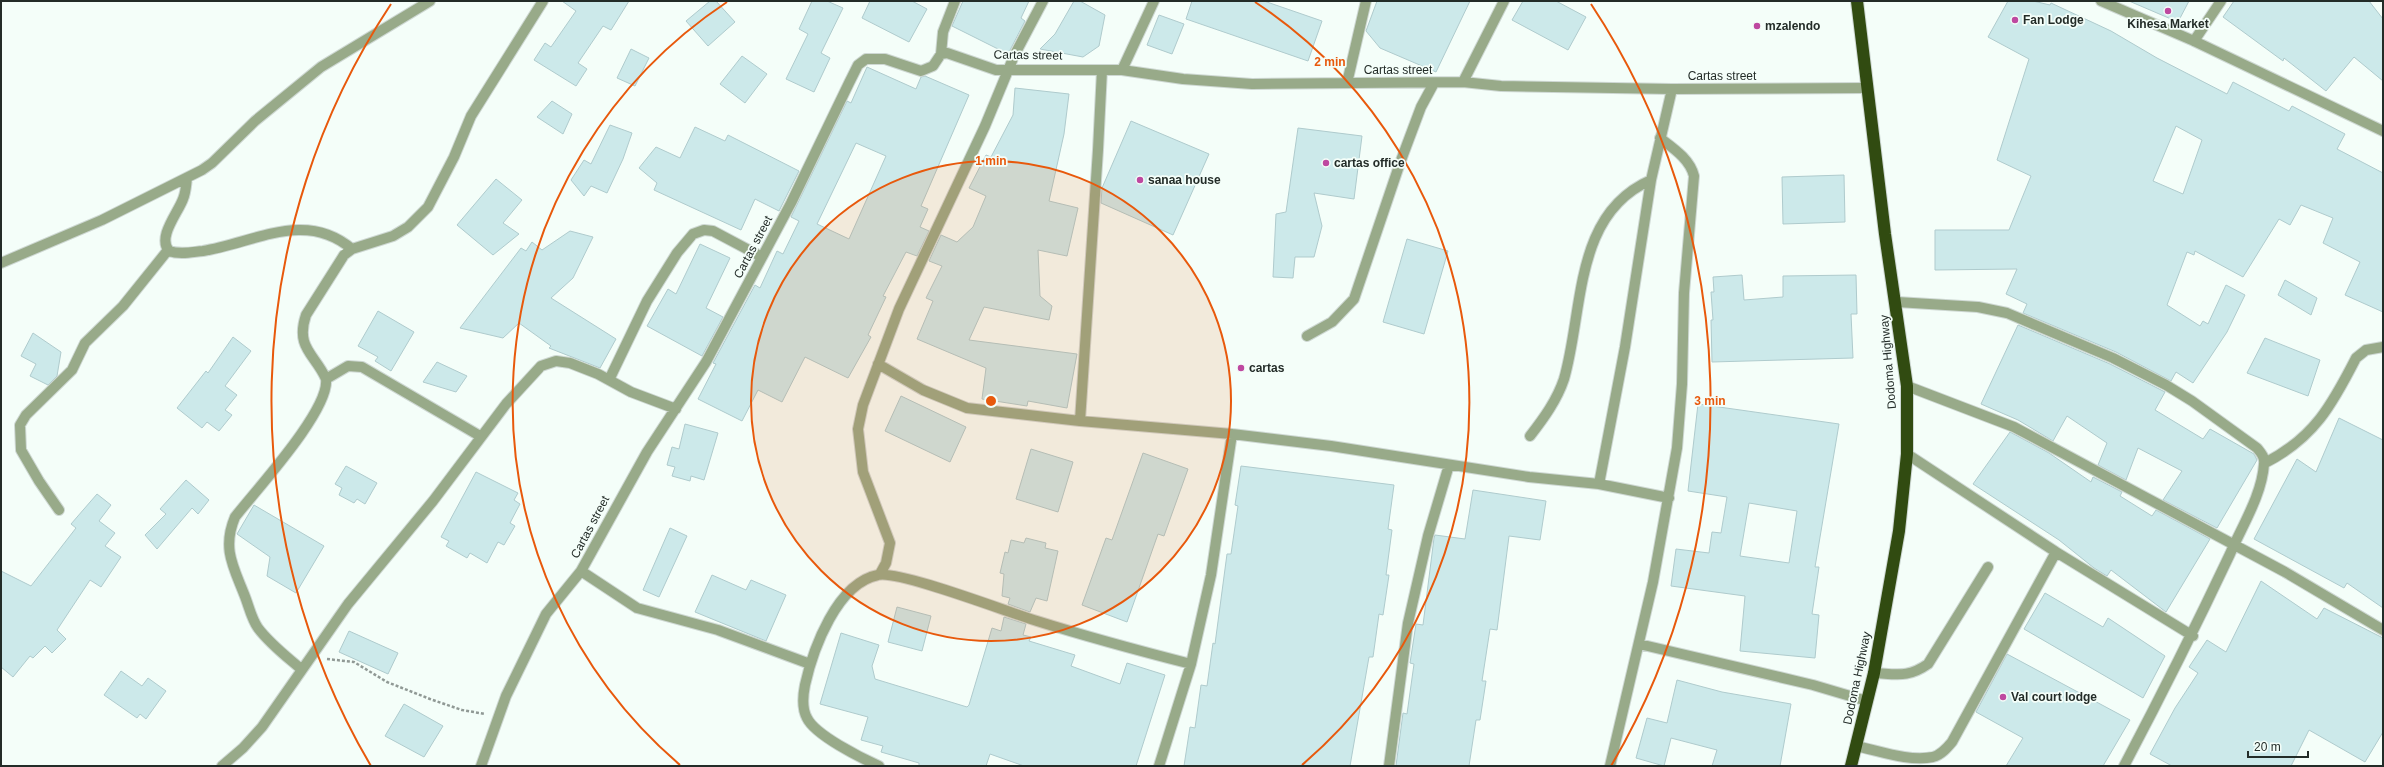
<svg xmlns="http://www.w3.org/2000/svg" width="2384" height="767" viewBox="0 0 2384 767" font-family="Arial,sans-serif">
	<rect width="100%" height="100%" fill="#f4fef9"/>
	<path fill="#cce9ea" stroke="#afcbcd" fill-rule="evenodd" d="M562,1H629L611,30L603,26L578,63L587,69L576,86L534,60L545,43L551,47L576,11Z
		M710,1H716L735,22L708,46L686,21Z
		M812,1H827L843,8L821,53L830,58L814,92L786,79L808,34L799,29Z
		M870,1H912L927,9L909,42L862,18Z
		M963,1H1029L1021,18L1025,21L1008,54L952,26Z
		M1074,1H1080L1105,15L1099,46L1083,57L1040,49L1055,34Z
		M1192,1H1264L1322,21L1308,61L1186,19Z
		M1377,1H1470L1436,72L1380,48L1366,31Z
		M1523,1H1556L1586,17L1568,50L1512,20Z
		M2008,1H2033L2050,5L2051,3L2111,31L2157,58L2227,94L2233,82L2289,111L2292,106L2345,134L2337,149L2383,173V312L2345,295L2360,262L2323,243L2333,218L2301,205L2290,225L2279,219L2243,277L2195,251L2194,255L2187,252L2167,305L2200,326L2203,321L2208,324L2226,285L2245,295L2227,332L2193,383L2176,372L2171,381L2116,352L2023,313L2027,304L2006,294L2017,269L1935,270V230H2009L2031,176L1997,160L2029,59L1988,37ZM2176,126L2202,140L2183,194L2153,181Z
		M2129,1H2189L2178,22Z
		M2234,1H2369L2383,19V81L2354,57L2326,91L2284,58L2283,61L2223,17Z
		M1159,15L1184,24L1172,54L1147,45Z
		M631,49L649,58L635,86L617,78Z
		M742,56L767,74L745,103L720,84Z
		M867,67L916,89L921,77L925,76L969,95L921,206L928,209L920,227L929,231L917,256L906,252L883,296L886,297L868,335L871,337L848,378L805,357L782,402L758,390L742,421L698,399L716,364L713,363L755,285L760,288L777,251L783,254L799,221L791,217L847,101L851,103ZM856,143L886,156L849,239L817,224Z
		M1015,88L1069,94L1064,134L1049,201L1078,208L1067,256L1038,250L1040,296L1052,306L1049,320L984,307L969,340L1077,354L1067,408L1028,401L1027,406L982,399L986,368L917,339L933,301L926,298L942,266L929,261L941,235L957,242L973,227L986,196L969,188L986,155L991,157L1013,115Z
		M552,101L572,114L563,134L537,117Z
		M1131,121L1209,154L1173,235L1101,203L1102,188Z
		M610,125L632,133L623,159L607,193L591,186L584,196L571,180L584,160L591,164Z
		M695,127L725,141L728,135L799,171L779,211L755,199L741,230L654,190L657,183L639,168L656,147L680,158Z
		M1298,128L1362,136L1354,199L1314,193L1322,226L1314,257H1295L1293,278L1273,277L1276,214L1286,212Z
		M1844,175L1845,222L1783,224L1782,177Z
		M496,179L522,200L503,223L519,234L493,255L457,225Z
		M570,231L593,237L573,278L551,298L616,339L600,368L549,348L551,346L519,323L503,338L460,328L521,248L526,251L532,242L542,250Z
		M1407,239L1448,251L1424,334L1383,322Z
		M700,244L730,258L706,308L723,317L702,356L647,326L668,289L676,294Z
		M1742,275L1744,300L1783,297V276L1856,275L1857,314H1851L1853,358L1712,362L1711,320H1713L1711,292H1714L1713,277Z
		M2285,280L2317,298L2311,315L2278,295Z
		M378,311L414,332L391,371L375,361L378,357L358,346Z
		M2018,325L2110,364L2163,391L2165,392L2155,410L2203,439L2210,429L2254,454L2257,460L2217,528L2163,500L2182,471L2138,448L2126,480L2098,465L2107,443L2067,416L2053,441L2018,420L1981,404Z
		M33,333L61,352L57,376L48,385L30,376L36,364L21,356Z
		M233,337L251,351L225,386L237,395L225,410L232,415L219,431L207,422L202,428L177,408L206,371L208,373Z
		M2265,338L2320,360L2308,396L2247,373Z
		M437,362L467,376L456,392L423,382Z
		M901,396L966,427L950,462L885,431Z
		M1698,404L1839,424L1815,567H1819L1812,614L1819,615L1815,658L1740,651L1745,596L1671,586L1676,549L1709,553L1712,532L1721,533L1727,497L1688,491ZM1749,503L1797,511L1789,563L1740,556Z
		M2339,418L2383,440V608L2347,583L2344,588L2254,539L2297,459L2316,472Z
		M685,424L718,433L704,480L691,476L690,481L672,476L675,467L667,465L672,447L679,449Z
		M2010,432L2049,453L2091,482L2093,477L2122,492L2120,496L2152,516L2156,510L2210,539L2166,612L2111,570L2107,576L2094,568L2059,540L1973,484Z
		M1031,449L1073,462L1058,512L1016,499Z
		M1143,453L1188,469L1164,536L1158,534L1127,622L1082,605L1106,538L1112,540Z
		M346,466L377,483L365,504L357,499L354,503L339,495L342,488L335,484Z
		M1241,466L1394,485L1388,529L1392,530L1386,575H1389L1383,615L1379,614L1373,657H1369L1350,766H1184L1190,727L1195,728L1201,685L1207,686L1213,643L1215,644L1227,554H1231L1238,506L1235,505Z
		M476,472L518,493L514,500L520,504L510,523L515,526L504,545L498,542L487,563L470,553L467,558L446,546L449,541L441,537Z
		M186,480L209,500L198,514L192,508L157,549L145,535L166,514L160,509Z
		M1473,490L1546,501L1540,540L1509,536L1497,630L1490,629L1482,681H1486L1480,720H1476L1469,766H1396L1403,713L1407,714L1414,664L1410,663L1416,624L1423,625L1434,538L1435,535L1465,539Z
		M97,494L111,505L99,521L115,533L105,546L121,557L101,587L90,580L57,630L66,639L52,653L45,646L33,658L30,656L13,677L1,667V571L31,586L76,528L71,524Z
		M254,505L324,546L296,593L267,576L270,557L237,534Z
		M670,528L687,536L659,597L643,590Z
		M1026,538L1046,543L1045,548L1058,551L1047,601L1036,598L1030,612L1008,604L1010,598L1002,596L1004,574L1000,573L1005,552L1008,553L1011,540L1024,543Z
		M712,575L746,590L751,580L786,595L766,641L695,612Z
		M2261,581L2317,619L2324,608L2383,638V732L2365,762L2309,730L2291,766H2172L2150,754L2175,708L2198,673L2189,667L2207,640L2226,652Z
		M2045,593L2103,627L2108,618L2165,656L2143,698L2024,629Z
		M897,607L931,616L922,651L888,642Z
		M1004,617L1026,624L1023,635L1031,637L1029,641L1075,655L1071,666L1120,684L1127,663L1165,675L1136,766H1024L990,754L986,766H919V763L881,752L883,746L861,740L868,717L820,704L841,633L879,645L872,666L875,679L967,707L969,705L992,628L1001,631Z
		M349,631L398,653L388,674L339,652Z
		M2007,654L2130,720L2103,766H2006L2023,738L1976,712Z
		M121,671L142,686L148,678L166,691L146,719L140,714L137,718L104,695Z
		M1677,680L1722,692L1791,704L1780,766H1712L1717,750L1671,738L1664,766L1636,758L1647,718L1667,723Z
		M404,704L443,726L424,757L385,736Z"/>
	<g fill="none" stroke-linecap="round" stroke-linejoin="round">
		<defs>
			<path id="minor" d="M2101,1L2194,41L2383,131
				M2194,41L2221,1
				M941,54L943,32L955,1
				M1122,70L1154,1
				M1463,82L1504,1
				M1347,83L1366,1
				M187,178C186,185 186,192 183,199C178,213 157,237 169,251C180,255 192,252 203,251C254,243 305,209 352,249
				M1,263L102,220L202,170L212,163L255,121L321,67L430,1
				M1897,302L1978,307L2007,313L2113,358L2166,385L2192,401L2257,448C2261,453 2265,457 2264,464C2262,495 2242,526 2230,554C2196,626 2161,696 2124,766
				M1307,336L1332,322L1354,299L1400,163L1421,107L1434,83
				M878,364L923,390L967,408L1080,421L1232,434L1331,446L1529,477L1599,484L1669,498
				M326,379L348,366L362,367L480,436
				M609,380L647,301L677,253L693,234L704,230L713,231L762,257
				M1907,386L2014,427L2285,572L2383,630
				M1080,421L1098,150L1102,70
				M1530,436C1544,418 1557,400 1564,379C1584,310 1573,214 1651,180
				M1907,454L2056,552L2193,636
				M2265,463C2314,438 2332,405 2356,358L2366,350L2383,347
				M1599,484L1625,347L1651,180L1672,89
				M59,510L39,481L21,450L20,425L26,415L72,370L85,343L123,306L168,250
				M581,571L637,608L718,630L810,664
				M880,574L886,563L890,543L863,472L858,429L863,405L899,309L985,126L1014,56L1043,1
				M1639,644L1813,685L1867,701
				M301,669C286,656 270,644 258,628C251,618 249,606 244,594C233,566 222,548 235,517C256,490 330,410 326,379C315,354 295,348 306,315L344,255L352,249L393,236L408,227L428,207L454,157L471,116L543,1
				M1874,673C1897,674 1908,678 1928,664L1988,567
				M1856,746C1880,751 1909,762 1933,757C1941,755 1947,748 1952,742L2056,552
				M222,766L243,748L262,727L348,604L433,501L506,404L541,366L556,361L570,363L598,374L631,392L676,409
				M481,766L506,696L546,614L581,571L647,452L706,362L791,203L849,83L858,65L866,59H885L921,71L933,66L941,54L947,53L996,70H1122L1183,79L1252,84L1463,82L1501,86L1672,89L1866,88
				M879,766C861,758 815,735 807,718C802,709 803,695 805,685C813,649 837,583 878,575C899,570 1010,613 1037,621C1088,637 1140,651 1191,664
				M1159,766L1191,664L1211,575L1232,434
				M1389,766L1408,623L1428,536L1449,465
				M1610,766L1653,582L1677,448L1682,384L1684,293L1694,176C1690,159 1673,148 1660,138"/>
			<path id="highway" d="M1851,766L1874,673L1899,531L1907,454V386L1885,234L1857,1"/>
		</defs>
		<use href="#minor" stroke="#ced8d3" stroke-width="12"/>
		<use href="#highway" stroke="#ced8d3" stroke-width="14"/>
		<path stroke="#909995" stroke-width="2.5" stroke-dasharray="3 2" stroke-linecap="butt" d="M327,659L354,662L387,682L430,699L462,710L485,714"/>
		<use href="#minor" stroke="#98aa89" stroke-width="10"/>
		<use href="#highway" stroke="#314b11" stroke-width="12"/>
	</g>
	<circle cx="991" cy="401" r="240" fill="#e8590c" fill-opacity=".12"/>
	<g fill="none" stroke="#e8590c" stroke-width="2">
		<circle cx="991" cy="401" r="240"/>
		<path d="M680 765A479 479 0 0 1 727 2M1255 2A479 479 0 0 1 1302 765"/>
		<path d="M371 766A719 719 0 0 1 391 4M1591 4A719 719 0 0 1 1611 766"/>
	</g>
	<g fill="#be48a0" stroke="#f4fef9" stroke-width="1.5">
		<circle cx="2168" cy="11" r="4"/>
		<circle cx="2015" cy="20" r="4"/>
		<circle cx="1757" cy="26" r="4"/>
		<circle cx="1326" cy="163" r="4"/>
		<circle cx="1140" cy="180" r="4"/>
		<circle cx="1241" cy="368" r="4"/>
		<circle cx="2003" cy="697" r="4"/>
	</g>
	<g text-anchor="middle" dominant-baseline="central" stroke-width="3.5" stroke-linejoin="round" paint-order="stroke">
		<g font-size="12" font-weight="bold" fill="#232c28" stroke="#f4fef9" text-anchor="start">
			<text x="2023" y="20">Fan Lodge</text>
			<text x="2168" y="24" text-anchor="middle">Kihesa Market</text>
			<text x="1765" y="26">mzalendo</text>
			<text x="1334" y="163">cartas office</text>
			<text x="1148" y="180">sanaa house</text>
			<text x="1249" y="368">cartas</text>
			<text x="2011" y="697">Val court lodge</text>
		</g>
		<g font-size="12" fill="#232c28" stroke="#f4fef9">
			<text transform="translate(1028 55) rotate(1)">Cartas street</text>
			<text x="1398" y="70">Cartas street</text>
			<text x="1722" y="76">Cartas street</text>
			<text transform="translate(753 247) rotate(-62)">Cartas street</text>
			<text transform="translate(1888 362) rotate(-95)">Dodoma Highway</text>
			<text transform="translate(590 527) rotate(-62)">Cartas street</text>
			<text transform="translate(1857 678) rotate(-78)">Dodoma Highway</text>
		</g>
	</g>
	<circle cx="991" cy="401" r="6" fill="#e8590c" stroke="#f4fef9" stroke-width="2"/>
	<g font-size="12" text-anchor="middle" font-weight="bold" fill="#e8590c" stroke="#f4fef9" stroke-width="3.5" stroke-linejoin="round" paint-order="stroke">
		<text x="1330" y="66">2 min</text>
		<text x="991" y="165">1 min</text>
		<text x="1710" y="405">3 min</text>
	</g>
	<rect width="2384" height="767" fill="none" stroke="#232c28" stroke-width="4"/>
	<path d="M2248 751v6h60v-6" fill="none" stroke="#232c28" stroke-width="2"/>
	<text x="2254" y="751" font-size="12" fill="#232c28" stroke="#f4fef9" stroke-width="3" paint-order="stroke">20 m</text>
</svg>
